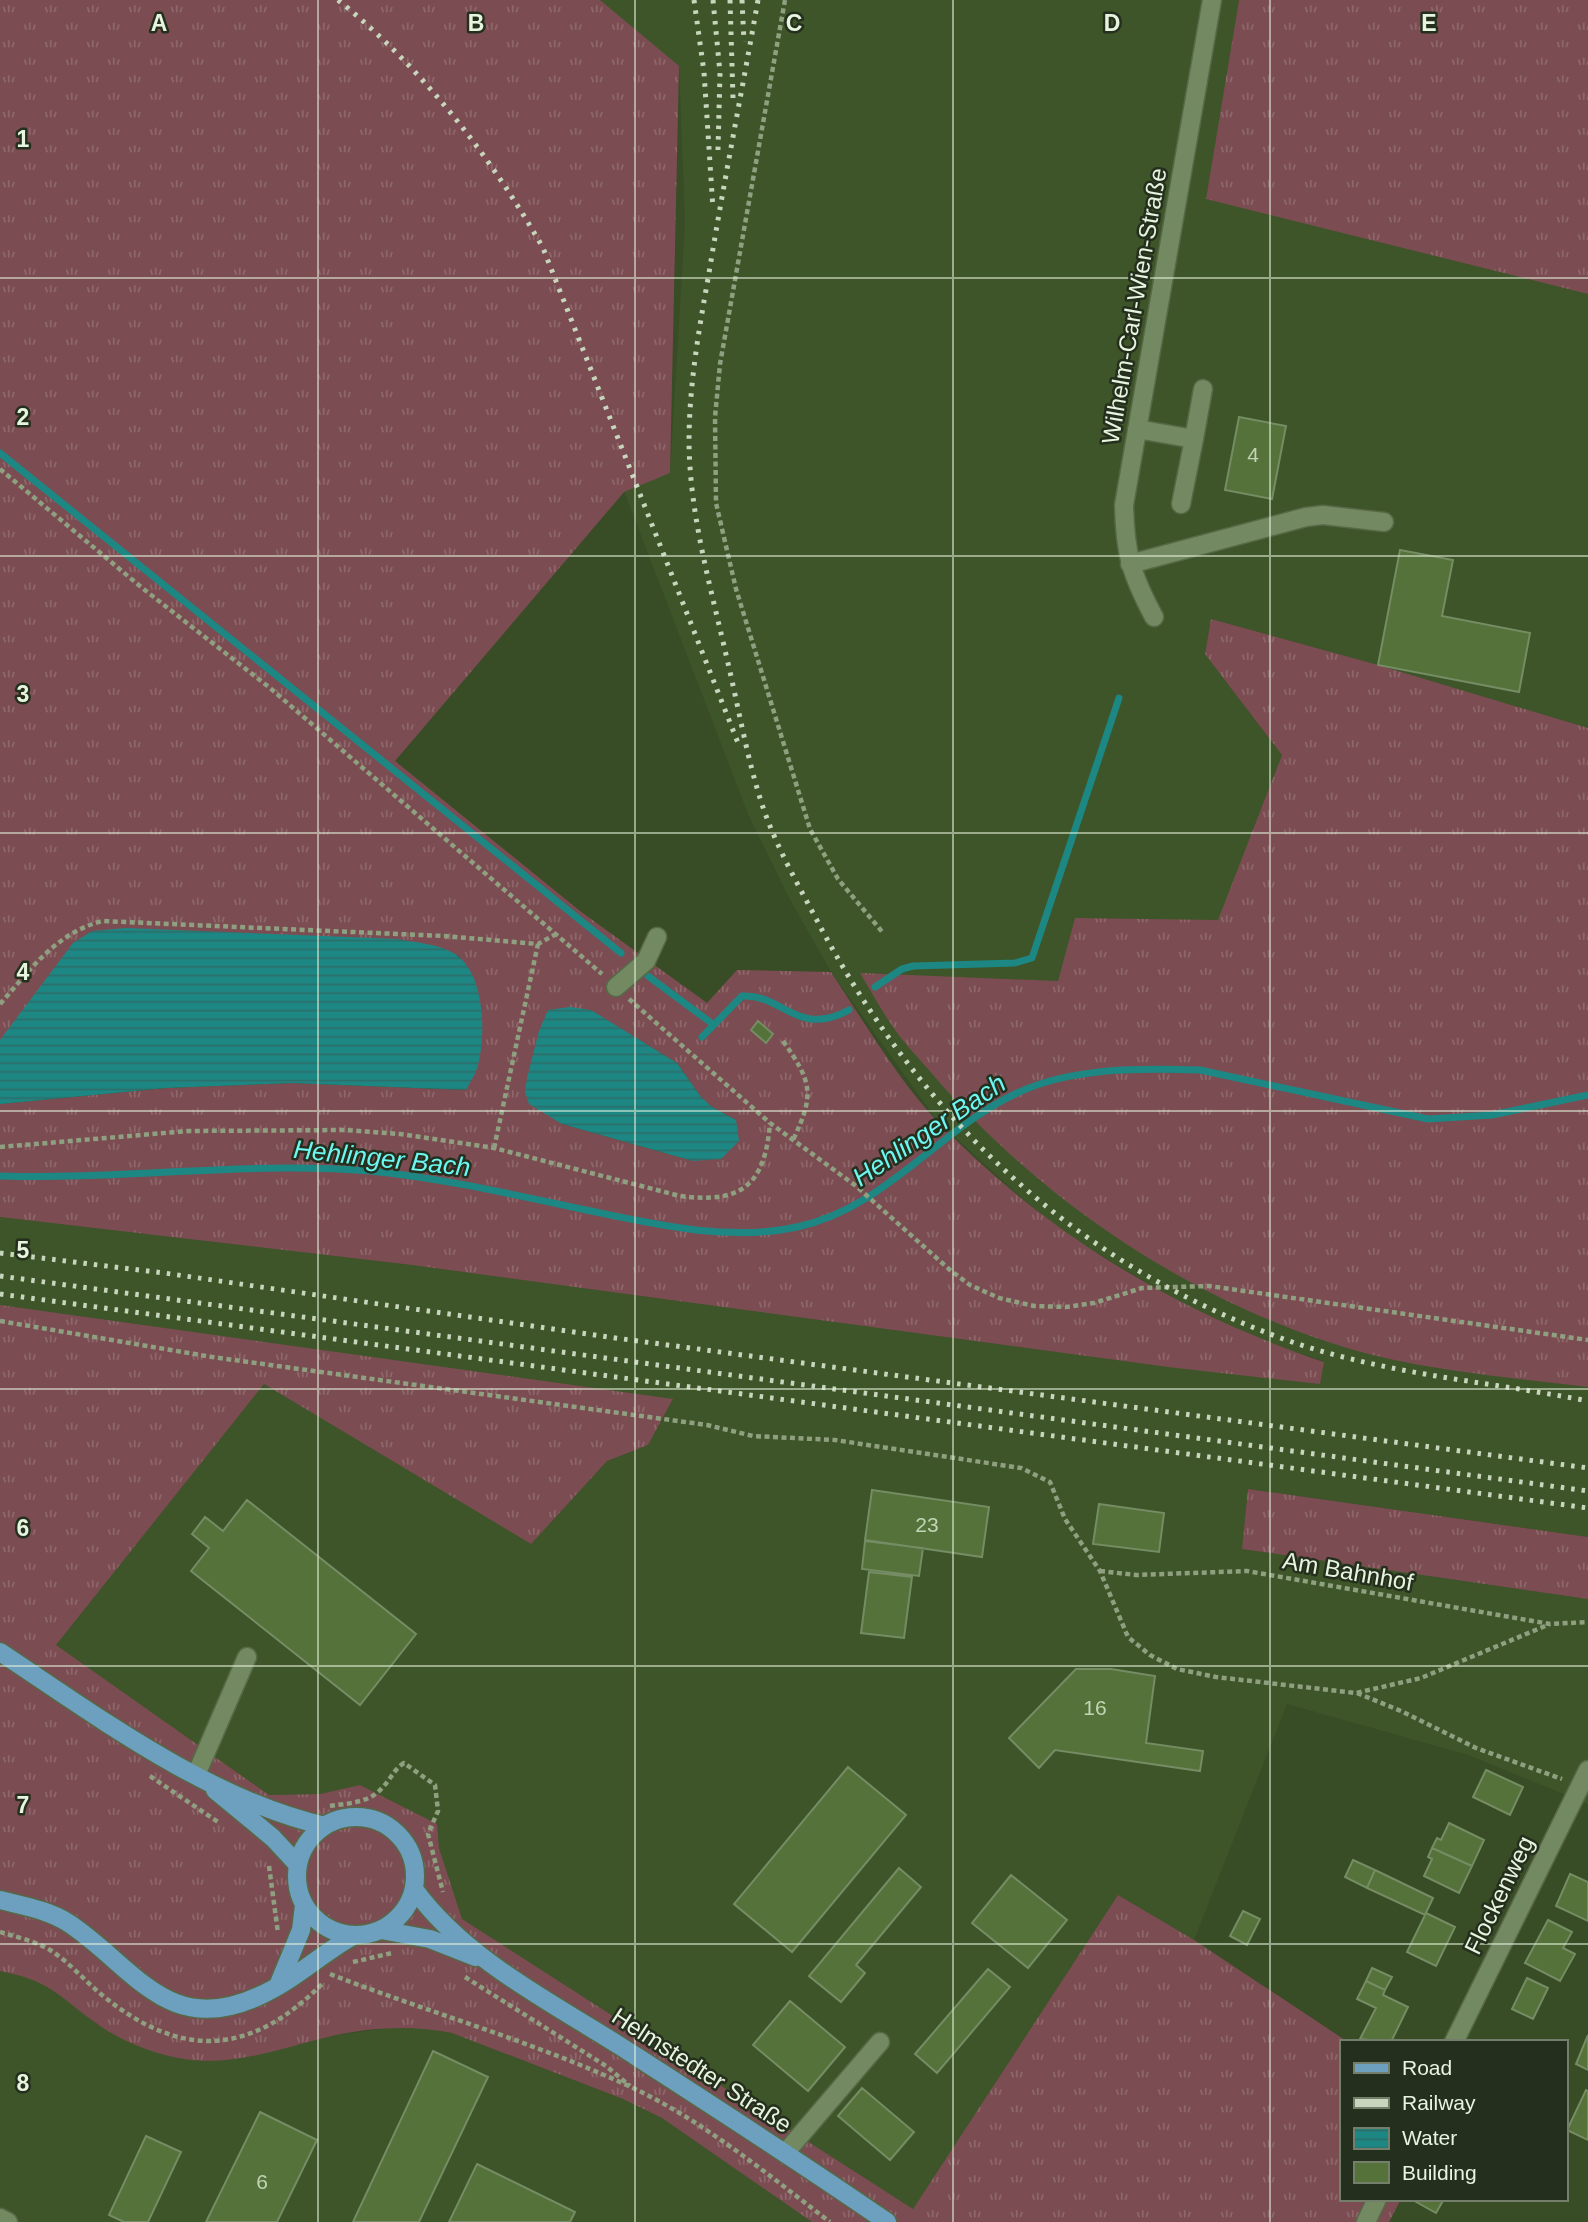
<svg xmlns="http://www.w3.org/2000/svg" width="1588" height="2222" viewBox="0 0 1588 2222" font-family="Helvetica,sans-serif">
	<defs>
		<pattern id="grass-tufts" width="24" height="20" patternUnits="userSpaceOnUse" patternTransform="scale(1.75)"><rect width="24" height="20" fill="#7b4d52"/><path d="M3 7l-1-3M5 7V3M7 7l1-3M15 17l-1-3M17 17v-4M19 17l1-3" fill="none" stroke="#8e676a"/></pattern>
		<pattern id="water-rules" width="6" height="5" patternUnits="userSpaceOnUse" patternTransform="scale(1.75)"><rect width="6" height="5" fill="#1d8784"/><path d="M0 2.5h6" fill="none" stroke="#2d6e6a"/></pattern>
	</defs>
	<rect width="100%" height="100%" fill="#384c26"/>
	<path fill="#3d5528" d="M600,0H1239L1206,199L1588,294V728L1378,665L1211,619L1205,654L1282,755L1218,921L1075,918L1058,981L861,974L1040,1181L1141,1253L1271,1321L1330,1342L1389,1358L1468,1372L1588,1387V1537L1248,1489L1242,1549L1588,1599V1804L1468,1755L1287,1704L1194,1940L1118,1895L913,2209L462,1919L439,1848L436,1824L360,1785L320,1794L269,1795L56,1645L264,1384L531,1544L607,1461L648,1445L673,1400L0,1305V1217L412,1265L1168,1367L1324,1361L1261,1341L1192,1309L1075,1240L1023,1199L938,1122L831,972L787,894L748,814L624,491L670,473L685,223L679,67Z
		M0,1971L29,1977L62,1993L97,2024L117,2036L234,2059L337,2035L389,2028H425L452,2033L623,2099L662,2118L812,2222H0Z"/>
	<path fill="url(#grass-tufts)" fill-rule="evenodd" d="M0,0H600L679,66L670,473L624,492L395,761L580,911L707,1003L737,970L831,972C862,1019 900,1083 939,1123C1046,1234 1179,1313 1324,1362L1320,1384L1168,1367L412,1265L0,1217V1104L166,1088L292,1083L466,1090L476,986L458,955L0,1040ZM590,1010L677,1063L701,1097L712,1107L736,1120L693,1161L562,1124Z
		M1239,0H1588V294L1206,199Z
		M1211,619L1378,665L1588,728V1387C1501,1376 1411,1370 1328,1342C1176,1291 1038,1197 934,1076C921,1060 905,1045 893,1027C881,1010 871,991 860,973L1058,981L1075,918L1218,920L1282,755L1205,654Z
		M0,1305L673,1399L648,1445L607,1461L531,1544L264,1384L56,1645L269,1795L320,1794L360,1785L437,1824L439,1848L462,1919L913,2209L1118,1895L1194,1940L1348,2042H1341V2199H1401L1389,2222H812L662,2118L623,2099L452,2033C413,2025 375,2027 336,2035C287,2046 236,2067 184,2059C154,2054 120,2041 96,2023C57,1995 51,1981 0,1971Z
		M1248,1489L1588,1537V1599L1242,1549Z"/>
	<path fill="url(#water-rules)" d="M126,928L397,939C416,943 437,943 455,954C485,973 486,1034 478,1065C476,1074 470,1082 466,1090L292,1083L166,1088L0,1104V1040L73,943L92,931Z
		M570,1007L591,1010L677,1063L701,1097L712,1107L736,1120L739,1141L721,1159L693,1161L562,1124L529,1104L525,1092L527,1078L539,1031L548,1010Z"/>
	<g fill="none" stroke-linecap="round" stroke-linejoin="round">
		<path stroke="#1d8784" stroke-width="7" d="M0,453L621,953
			M648,976L714,1025
			M875,987L902,969L913,966L1015,963L1032,958L1119,698
			M702,1037L742,996C784,994 796,1038 849,1010
			M0,1176C124,1180 246,1161 370,1171C442,1178 515,1195 586,1210C653,1224 729,1242 797,1227C885,1208 937,1131 1015,1094C1071,1067 1140,1068 1200,1070L1428,1119L1492,1115L1588,1095"/>
	</g>
	<path fill="#547239" stroke="#758c64" stroke-width="2" d="M1239,417L1286,426L1272,499L1225,490Z
		M1400,550L1453,560L1442,616L1530,633L1519,692L1378,665Z
		M758,1021L773,1034L766,1043L751,1030Z
		M872,1490L989,1507L982,1557L865,1540Z
		M247,1500L416,1634L360,1705L191,1571L209,1548L192,1534L205,1517L223,1531Z
		M1099,1504L1164,1513L1159,1552L1093,1544Z
		M865,1541L923,1548L919,1576L862,1569Z
		M869,1572L912,1577L904,1638L861,1633Z
		M1076,1669H1111L1155,1676L1146,1743L1203,1751L1200,1771L1055,1750L1039,1768L1009,1738Z
		M848,1767L906,1815L792,1952L734,1904Z
		M1486,1770L1523,1787L1510,1815L1473,1797Z
		M1449,1823L1484,1840L1472,1866L1432,1848L1437,1838L1441,1840Z
		M1432,1848L1472,1866L1459,1893L1424,1876L1432,1859L1428,1857Z
		M1353,1860L1375,1870L1367,1888L1345,1877Z
		M899,1868L921,1887L856,1965L865,1973L841,2002L809,1976Z
		M1375,1870L1433,1898L1425,1915L1367,1888Z
		M1570,1874L1588,1882V1921L1556,1906Z
		M1011,1875L1067,1920L1028,1968L972,1923Z
		M1243,1911L1260,1919L1247,1945L1230,1936Z
		M1426,1913L1455,1927L1436,1966L1407,1952Z
		M1548,1920L1572,1932L1563,1948L1575,1954L1560,1981L1525,1963Z
		M1372,1968L1392,1977L1385,1990L1366,1981Z
		M988,1969L1010,1987L937,2073L915,2054Z
		M1527,1978L1548,1988L1533,2019L1512,2009Z
		M1366,1981L1385,1990L1383,1995L1408,2007L1391,2042L1360,2039L1376,2008L1357,1999Z
		M790,2001L845,2047L808,2091L753,2045Z
		M1588,2035V2070L1576,2064Z
		M433,2051L488,2077L419,2222H353Z
		M862,2088L914,2132L890,2160L838,2116Z
		M1586,2090L1588,2091V2140L1567,2130Z
		M260,2112L317,2140L277,2222H206Z
		M146,2136L181,2152L148,2222H124L109,2215Z
		M477,2164L575,2212L570,2222H449Z
		M1411,2199H1444L1436,2213Z"/>
	<g fill="none" stroke-linecap="round" stroke-linejoin="round">
		<defs>
			<path id="minor" d="M1137,429L1194,439L1181,504
				M1194,439L1203,389
				M1130,564L1306,517L1323,515L1384,522
				M1154,617C1131,574 1125,553 1124,505L1212,0
				M616,987L646,961L657,937
				M196,1775L247,1657
				M1454,2042L1588,1770
				M786,2152L880,2042
				M0,2218L8,2222
				M1366,2222L1377,2199"/>
			<path id="major" d="M0,1652C98,1717 210,1800 325,1826
				M215,1790L273,1838L298,1865
				M297 1876a59 59 0 1 1 118 0a59 59 0 1 1-118 0Z
				M414,1889C465,1959 549,2001 620,2046C710,2104 799,2161 887,2222
				M0,1900C24,1906 49,1910 70,1924C135,1968 168,2038 259,1996C293,1981 321,1954 353,1936
				M381,1930L430,1939L476,1957
				M278,1986L301,1930L304,1905"/>
		</defs>
		<use href="#minor" stroke="#576847" stroke-width="21"/>
		<use href="#major" stroke="#576847" stroke-width="21"/>
		<path stroke="#8fa081" stroke-width="4.5" stroke-dasharray="5 3.5" stroke-linecap="butt" d="M785,0L720,364L715,417L716,503L736,589L810,829L838,879L884,934
			M0,469L141,587L270,688L602,974
			M629,999L770,1123L856,1186L950,1270L970,1285L999,1298L1034,1306L1066,1307L1094,1303L1142,1288L1209,1286L1588,1340
			M0,1004C31,969 55,934 102,921L444,936L538,944L556,934
			M783,1041C812,1082 815,1094 793,1140
			M0,1147L188,1131L346,1130L400,1134L494,1148L680,1196C742,1204 765,1185 770,1123
			M494,1148L538,944
			M0,1321L212,1357L707,1425L753,1436L835,1440L1021,1468L1050,1482L1065,1519L1100,1571L1128,1637L1150,1655L1177,1669L1216,1677L1356,1693L1421,1678L1550,1624
			M1100,1571L1136,1575L1247,1571L1550,1624L1588,1622
			M1357,1693L1401,1711L1476,1748L1562,1779
			M150,1776L218,1822
			M330,1806C349,1803 369,1803 382,1788C391,1779 394,1769 404,1763L435,1785L438,1811L428,1834L443,1892
			M269,1866L278,1933
			M0,1932C16,1937 35,1941 50,1950C69,1962 85,1981 102,1995C181,2060 251,2056 323,1983
			M353,1962L392,1953
			M330,1974C430,2013 535,2042 633,2088C705,2122 767,2174 830,2222
			M465,1977L606,2066L630,2086"/>
		<use href="#minor" stroke="#728961" stroke-width="18"/>
		<use href="#major" stroke="#6da0bf" stroke-width="18"/>
		<path stroke="#c7d6bd" stroke-width="5" stroke-dasharray="3.5 7" stroke-linecap="butt" d="M338,0C422,68 490,155 543,248L740,748
			M694,0L704,72L713,209
			M713,0L720,73L718,150
			M730,0L733,98
			M742,0L744,42
			M758,0C742,91 724,181 709,273C699,329 689,385 689,443C690,517 711,588 727,659C738,705 746,753 760,798C774,844 799,886 821,928C927,1126 1083,1271 1298,1344C1393,1375 1491,1382 1588,1401
			M0,1253L164,1273L608,1337L1588,1468
			M0,1276L1588,1491
			M0,1294L1588,1508"/>
	</g>
	<path fill="none" stroke="#e7f4de" stroke-width="2" stroke-opacity="0.55" d="M318,0V2222M635,0V2222M953,0V2222M1270,0V2222M0,278H1588M0,556H1588M0,833H1588M0,1111H1588M0,1389H1588M0,1666H1588M0,1944H1588"/>
	<g text-anchor="middle" dominant-baseline="central" stroke-width="5" stroke-linejoin="round" paint-order="stroke">
		<g font-size="21" fill="#c2d4b5">
			<text x="1253" y="454">4</text>
			<text x="927" y="1524">23</text>
			<text x="1095" y="1707">16</text>
			<text x="262" y="2181">6</text>
		</g>
		<g font-size="24" fill="#e7f4de" stroke="#252f1e">
			<text transform="translate(1134 306) rotate(-80)">Wilhelm-Carl-Wien-Straße</text>
			<text transform="translate(1348 1571) rotate(10)">Am Bahnhof</text>
			<text transform="translate(1499 1895) rotate(-64)">Flockenweg</text>
			<text transform="translate(702 2070) rotate(33)">Helmstedter Straße</text>
		</g>
		<g font-size="26" font-style="italic" fill="#6cf7f1" stroke="#252f1e">
			<text transform="translate(929 1130) rotate(-34)">Hehlinger Bach</text>
			<text transform="translate(382 1158) rotate(6)">Hehlinger Bach</text>
		</g>
	</g>
	<g font-size="23" text-anchor="middle" font-weight="bold" fill="#e7f4de" stroke="#252f1e" stroke-width="5" stroke-linejoin="round" paint-order="stroke">
		<text x="159" y="31">A</text>
		<text x="476" y="31">B</text>
		<text x="794" y="31">C</text>
		<text x="1112" y="31">D</text>
		<text x="1429" y="31">E</text>
		<text x="23" y="147">1</text>
		<text x="23" y="425">2</text>
		<text x="23" y="702">3</text>
		<text x="23" y="980">4</text>
		<text x="23" y="1258">5</text>
		<text x="23" y="1536">6</text>
		<text x="23" y="1813">7</text>
		<text x="23" y="2091">8</text>
	</g>
	<rect x="1340" y="2040" width="228" height="161" fill="#252f1e" stroke="#737e6b" stroke-width="2"/>
	<rect x="1354" y="2063" width="35" height="10" fill="#6da0bf" stroke="#737e6b" stroke-width="2"/>
	<text x="1402" y="2075" font-size="21" fill="#e7f4de">Road</text>
	<rect x="1354" y="2098" width="35" height="10" fill="#c7d6bd" stroke="#737e6b" stroke-width="2"/>
	<text x="1402" y="2110" font-size="21" fill="#e7f4de">Railway</text>
	<rect x="1354" y="2128" width="35" height="21" fill="url(#water-rules)" stroke="#737e6b" stroke-width="2"/>
	<text x="1402" y="2145" font-size="21" fill="#e7f4de">Water</text>
	<rect x="1354" y="2162" width="35" height="21" fill="#547239" stroke="#737e6b" stroke-width="2"/>
	<text x="1402" y="2180" font-size="21" fill="#e7f4de">Building</text>
</svg>
